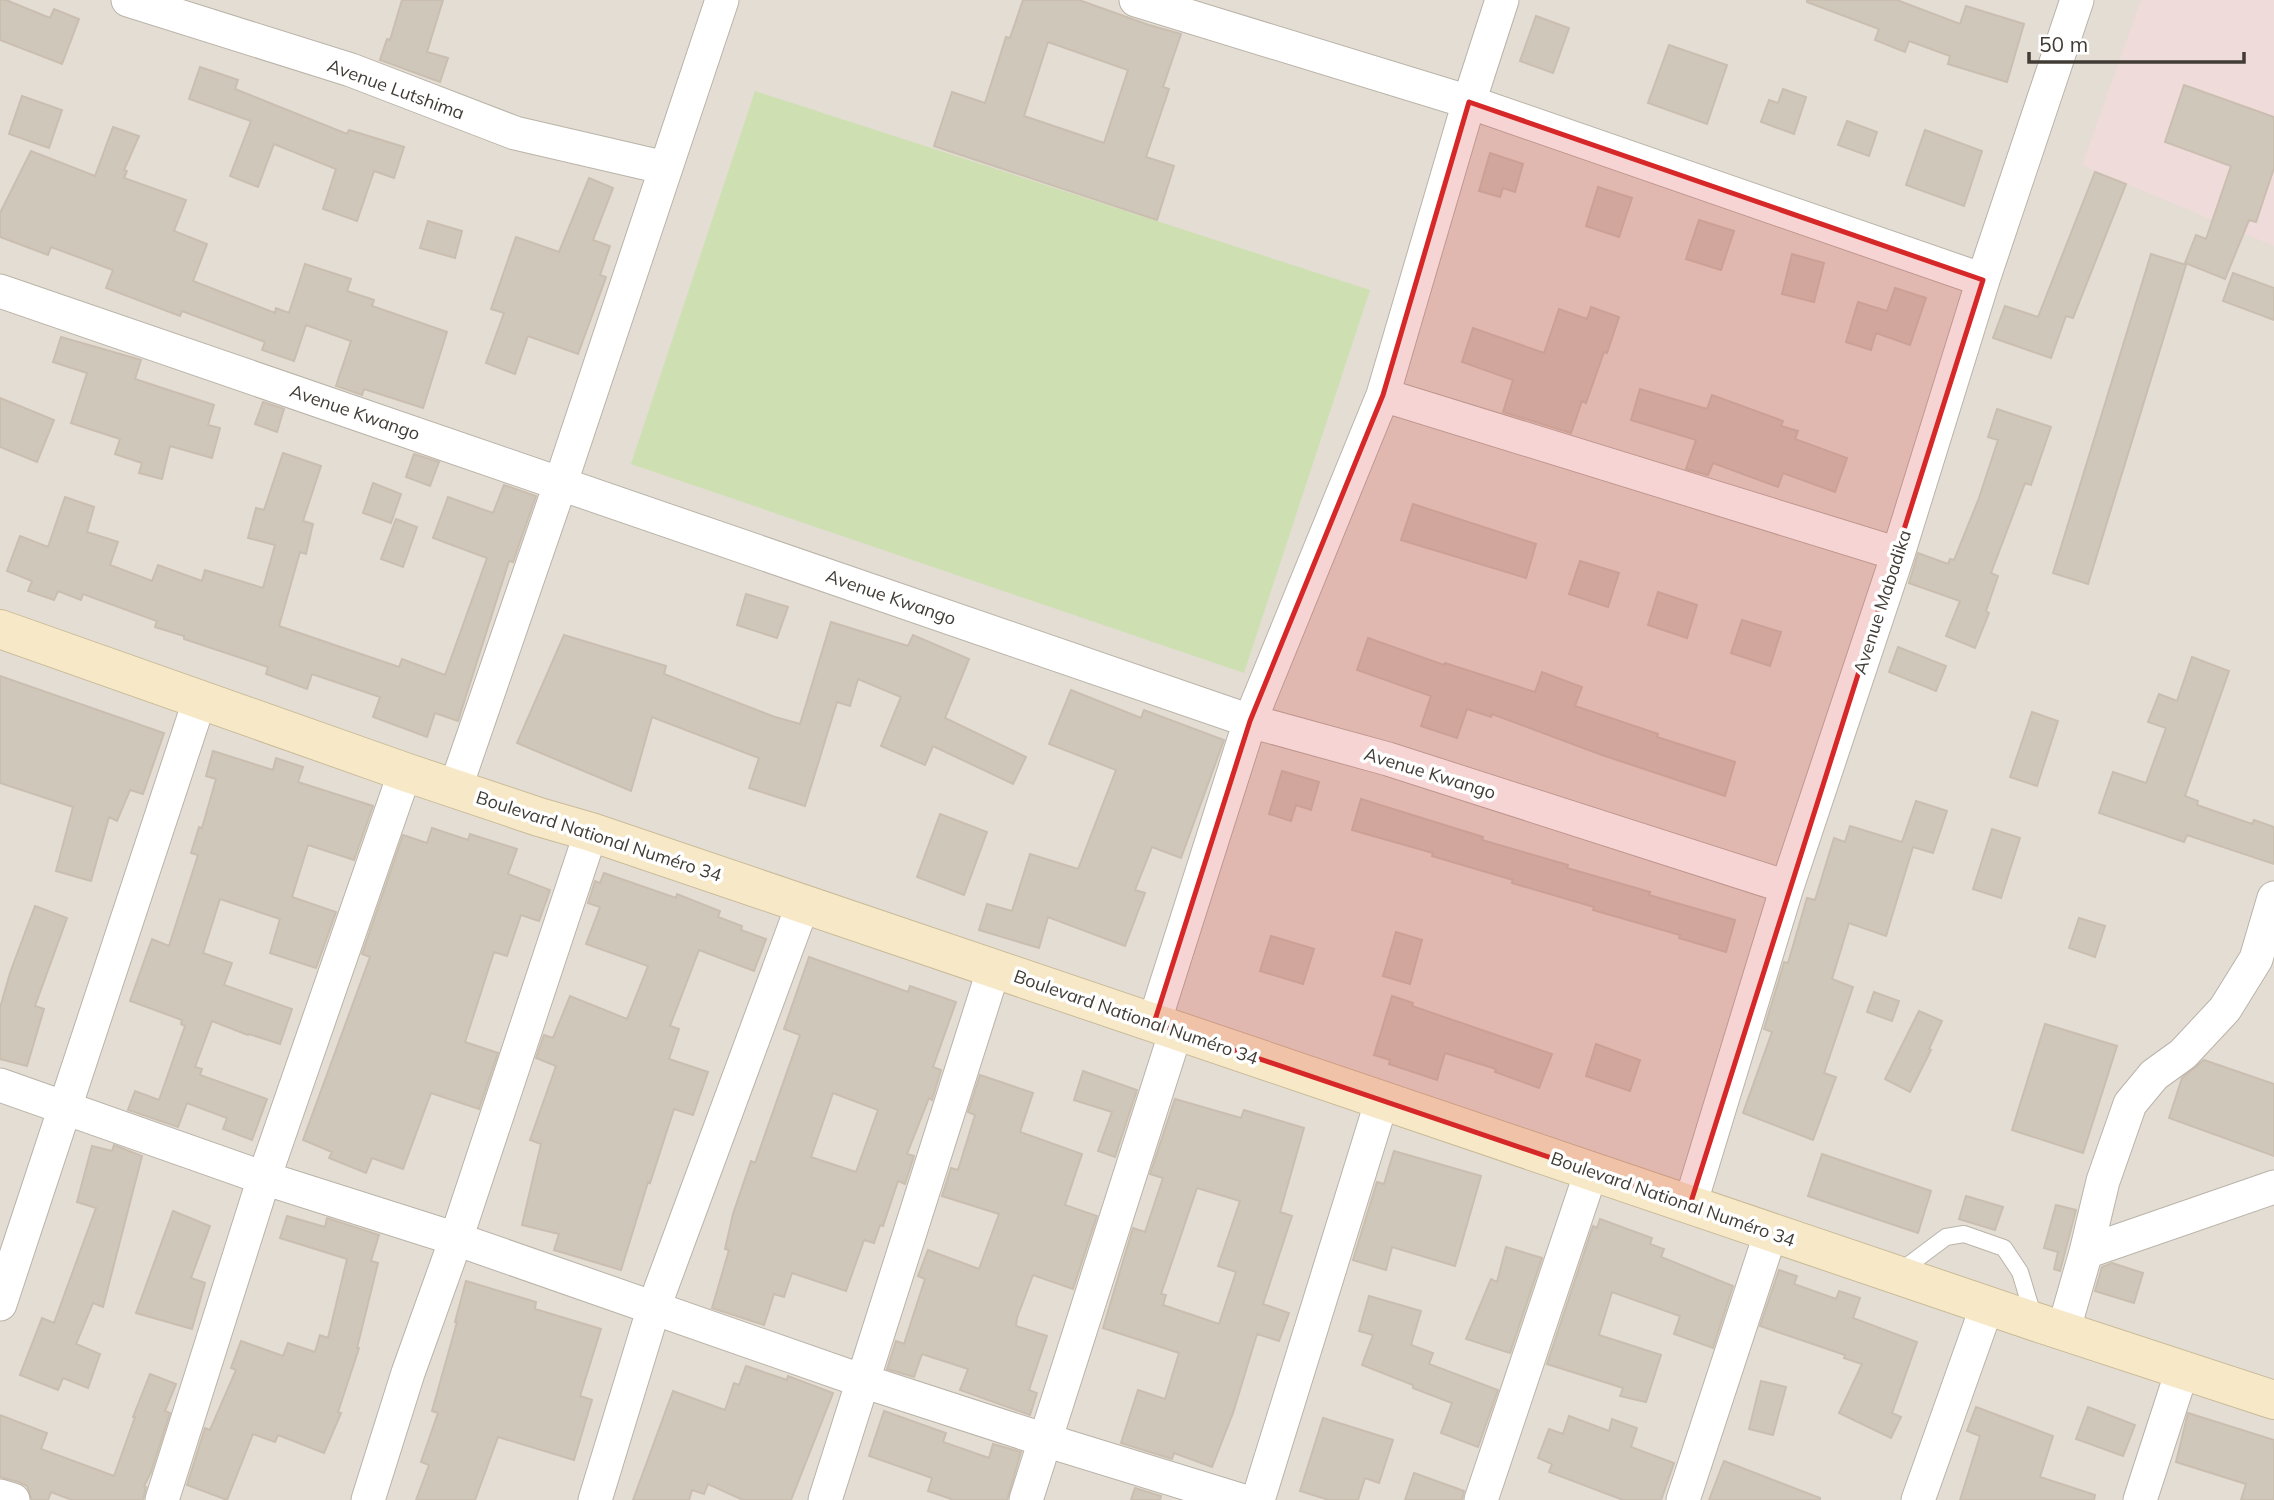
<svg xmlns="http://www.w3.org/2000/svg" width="2274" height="1500" viewBox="0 0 2274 1500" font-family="Mulish,sans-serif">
	<rect width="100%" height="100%" fill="#f0ece5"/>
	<path fill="#e3ddd3" d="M0,0H2274V1500H0Z"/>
	<path fill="#efdbd9" d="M2141,0H2274V246L2082,165Z"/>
	<path fill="#cee0b2" d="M755,91L1370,290L1244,673L631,464Z"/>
	<path fill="#d0c7bb" stroke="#cabeb0" stroke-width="2" fill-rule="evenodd" d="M0,0H6L50,18L54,9L79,19L62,64L0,40Z
		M402,0H443L427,52L448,58L440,82L380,60L387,39L390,40Z
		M1023,0H1079L1149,25L1181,34L1163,87L1169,89L1146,157L1174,166L1157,220L934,146L952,92L985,103L1006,37L1010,38ZM1048,42L1128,70L1104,143L1024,116Z
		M1807,0H1897L1960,24L1966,6L2024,24L2007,82L1948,64L1950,56L1909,41L1905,52L1875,40L1879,29L1807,2Z
		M1536,16L1569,28L1553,73L1520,61Z
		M1669,45L1727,65L1707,124L1648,103Z
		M200,67L238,80L235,89L347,134L349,130L404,147L394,178L374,171L357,221L323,209L336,169L274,144L258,187L230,176L251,121L189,99Z
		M2184,85L2274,117V168L2256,222L2249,220L2225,279L2185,263L2196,235L2206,239L2231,166L2165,142Z
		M1783,89L1806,97L1794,134L1761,122L1769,100L1778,103Z
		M22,96L62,110L49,148L9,134Z
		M1847,121L1877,132L1869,156L1838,145Z
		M113,127L139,136L124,170L127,171L124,178L186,200L174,231L207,244L193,281L275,313L276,308L289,313L305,264L351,279L347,291L374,300L372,306L447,332L423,408L364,389L362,395L336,386L351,341L306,325L294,361L262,350L265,342L182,311L180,316L106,288L113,270L51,247L48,255L0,237V213L31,151L95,176Z
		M1925,130L1982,151L1964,206L1906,185Z
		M1490,153L1523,164L1515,192L1503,188L1500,197L1479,191Z
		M2095,172L2126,184L2073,318L2066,316L2051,358L1993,338L2005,306L2038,317Z
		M589,178L613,188L593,240L610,246L600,275L606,277L578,354L528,336L515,374L486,363L504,313L491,309L516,237L559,252Z
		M1598,187L1632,198L1619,237L1586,226Z
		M1699,220L1734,231L1721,270L1686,259Z
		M428,221L462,231L455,258L420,248Z
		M1792,254L1824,263L1814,302L1782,294Z
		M2151,254L2186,265L2088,584L2053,573Z
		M2233,273L2274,288V320L2223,301Z
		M1895,288L1926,298L1910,345L1876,333L1871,350L1846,342L1858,302L1887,311Z
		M1591,307L1619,317L1607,353L1604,352L1586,403L1582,401L1571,433L1503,412L1513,380L1462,362L1473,328L1544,353L1559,309L1587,319Z
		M61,337L141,360L135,379L214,405L208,425L220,428L212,458L170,446L162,479L139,473L142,463L115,454L120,439L71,423L87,373L53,362Z
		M1640,389L1707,409L1712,395L1783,421L1781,426L1798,431L1795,439L1847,458L1835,492L1783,473L1778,487L1713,463L1708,475L1686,469L1696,440L1631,420Z
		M0,398L54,420L37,462L0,447Z
		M263,402L284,409L277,432L255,424Z
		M1997,409L2051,427L2031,485L2025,483L1991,573L1998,576L1986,611L1989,613L1975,648L1946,636L1960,601L1909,583L1918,553L1948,564L1950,559L1954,560L1979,498L1998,440L1988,437Z
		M283,453L321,466L303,521L313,524L306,554L300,552L279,626L399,667L402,659L445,675L487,558L433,538L448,497L493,513L504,485L536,496L513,562L509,561L458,721L435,713L427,737L373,717L380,697L312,674L307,689L266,674L268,667L184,639V636L155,627L157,621L83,594L81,600L58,591L54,600L28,591L32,581L7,571L20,536L48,547L65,497L94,507L87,532L118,542L110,565L152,581L158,565L202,581L205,570L263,588L275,545L248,538L256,508L264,510Z
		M414,454L439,462L430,486L406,477Z
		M373,483L401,494L391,523L363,513Z
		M1413,504L1536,544L1526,578L1401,540Z
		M396,519L417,527L403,567L381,559Z
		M1580,561L1619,573L1608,607L1569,594Z
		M1658,592L1697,605L1687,638L1648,625Z
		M746,594L788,607L777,638L737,625Z
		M1742,620L1781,632L1770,666L1731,653Z
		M831,622L908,646L913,635L969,659L945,718L1026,757L1013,784L933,746L925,765L881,746L901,697L858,679L850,706L837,702L805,806L749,788L759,758L652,717L631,791L517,743L564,635L666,666L664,674L775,717L800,724Z
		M1368,638L1444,665L1445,663L1535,692L1542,672L1582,687L1575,706L1658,734L1657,737L1735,762L1725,796L1602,755L1492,714L1491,717L1467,709L1457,738L1421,726L1431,696L1357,670Z
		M1898,647L1946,666L1936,691L1889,672Z
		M2192,657L2229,671L2185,796L2198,801L2197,805L2252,824L2254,820L2274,827V864L2187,835L2184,842L2099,813L2113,772L2146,783L2166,728L2148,722L2159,694L2177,701Z
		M0,676L164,733L143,794L130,790L117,821L109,817L91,881L56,871L73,807L0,783Z
		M1071,690L1141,718L1144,710L1224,740L1181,858L1152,847L1135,890L1145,893L1125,946L1048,917L1039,948L979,930L987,904L1012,911L1030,854L1078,869L1116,770L1049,744Z
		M2032,712L2058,721L2037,786L2010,777Z
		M213,751L273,770L276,758L303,767L298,782L373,806L354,860L308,845L292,897L336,912L316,968L270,953L280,919L220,899L203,953L232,963L224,985L292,1009L280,1044L249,1034L248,1035L212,1021L195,1067L202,1069L200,1075L267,1099L252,1140L223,1129L227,1118L187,1103L178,1127L128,1110L135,1091L159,1100L185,1026L181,1024L182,1020L130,1001L152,939L169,946L198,855L191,853L199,827L202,828L216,779L206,776Z
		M1282,771L1319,782L1311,810L1296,805L1291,821L1269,814Z
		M1361,799L1483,837L1482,840L1568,865L1567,868L1650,892L1649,895L1735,920L1726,952L1679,938L1680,935L1593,910L1594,907L1512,883L1513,880L1432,856L1433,853L1352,830Z
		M1916,801L1947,811L1933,853L1913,847L1886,936L1849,923L1832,979L1853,987L1824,1073L1836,1077L1813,1140L1743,1113L1772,1032L1764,1029L1783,966L1784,962L1788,963L1807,898L1815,900L1834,838L1845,842L1850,826L1902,842Z
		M940,814L987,832L964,895L917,877Z
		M432,828L468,840L470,834L517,849L508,874L550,890L539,921L521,915L507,956L494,952L465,1042L498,1053L479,1109L431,1093L403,1169L372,1158L366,1173L329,1158L332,1152L303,1140L370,957L362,954L403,835L427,843Z
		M1992,829L2020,838L2001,898L1973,889Z
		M604,873L676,898L677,894L720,911L718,917L742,926L741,930L766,939L754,971L699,950L670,1026L679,1029L669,1059L708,1072L693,1115L674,1109L650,1183L648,1182L621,1270L554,1250L559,1234L522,1225L541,1144L530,1140L556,1066L536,1058L544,1035L553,1038L570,996L627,1019L648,966L586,944L600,907L588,903L595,881L600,883Z
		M35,906L67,918L35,1006L44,1009L27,1066L0,1059V1008L10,973Z
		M2079,918L2105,926L2095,957L2069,948Z
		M1396,932L1422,940L1410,984L1383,976Z
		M1271,936L1314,949L1303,984L1260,971Z
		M809,957L908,992L910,986L956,1002L933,1067L941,1070L932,1100L929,1098L907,1154L914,1156L905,1184L898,1181L883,1226L880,1225L874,1243L864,1240L846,1291L792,1273L784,1297L774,1294L764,1325L712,1308L729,1250L725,1249L733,1214L751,1161L755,1163L800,1035L784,1029ZM833,1093L878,1110L856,1172L811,1157Z
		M1874,992L1899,1001L1892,1021L1867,1012Z
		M1392,996L1413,1003L1412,1006L1552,1054L1539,1088L1495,1072L1496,1069L1445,1053L1437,1080L1389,1064L1390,1060L1374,1055Z
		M1919,1011L1942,1021L1929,1049L1931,1050L1910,1092L1885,1079Z
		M2045,1024L2117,1046L2083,1153L2012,1130Z
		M1596,1044L1640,1060L1630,1091L1586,1076Z
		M2204,1060L2274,1084V1156L2169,1118L2182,1078Z
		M1083,1071L1137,1090L1115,1157L1098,1151L1112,1112L1074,1100Z
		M980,1075L1033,1093L1020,1132L1082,1154L1065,1205L1097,1216L1073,1289L1033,1275L1017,1318L1016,1326L1047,1336L1029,1390L1037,1393L1030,1415L960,1390L968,1369L922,1354L914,1377L887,1369L896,1341L904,1344L925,1279L918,1276L928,1250L979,1269L999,1214L942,1196L951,1168L958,1170L975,1115L968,1112Z
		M1175,1099L1241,1118L1244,1110L1304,1128L1280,1212L1292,1216L1263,1304L1289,1313L1279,1341L1257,1334L1233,1413L1212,1467L1174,1453L1172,1459L1121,1443L1138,1390L1165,1399L1179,1353L1103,1328L1133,1228L1145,1232L1163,1178L1150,1174ZM1197,1188L1240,1201L1218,1266L1236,1272L1219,1324L1163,1305L1166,1295L1161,1294Z
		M114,1145L142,1156L103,1307L93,1303L76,1344L100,1354L88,1388L63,1378L58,1390L20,1375L42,1318L54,1323L96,1208L77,1202L92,1146L112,1151Z
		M1394,1151L1481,1176L1455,1266L1392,1247L1386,1270L1353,1260L1377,1182L1384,1184Z
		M1822,1154L1931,1191L1918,1233L1808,1196Z
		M1966,1196L2003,1207L1995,1230L1959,1219Z
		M2056,1205L2076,1210L2060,1271L2054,1269L2058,1252L2044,1248Z
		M173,1211L210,1226L191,1278L205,1283L192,1329L136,1313Z
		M287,1216L325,1227L327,1218L379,1235L371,1261L378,1263L357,1348H359L338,1412L341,1413L324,1453L278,1435L275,1442L253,1434L227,1500L187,1485L205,1428L210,1430L236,1370L231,1368L241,1341L283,1356L288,1343L315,1352L320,1335L328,1338L347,1259L280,1238Z
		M1600,1219L1652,1238L1650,1244L1664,1249L1661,1257L1733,1286L1713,1348L1674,1334L1680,1316L1612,1292L1599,1335L1661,1355L1646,1402L1620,1396L1623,1388L1547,1364L1593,1226L1597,1228Z
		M1506,1247L1542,1258L1510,1353L1466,1339L1491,1279L1497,1282Z
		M2112,1263L2143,1273L2134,1303L2095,1291L2102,1267Z
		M1779,1270L1797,1276L1794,1284L1836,1299L1839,1291L1860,1298L1853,1318L1917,1342L1892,1413L1901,1417L1891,1438L1839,1413L1862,1364L1844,1358L1845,1355L1760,1326Z
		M466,1281L536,1302L535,1309L601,1329L580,1396L592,1400L574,1460L498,1437L475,1500H416L429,1465L421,1462L438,1413L432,1411L457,1322H455Z
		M1369,1296L1421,1311L1411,1345L1433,1353L1429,1364L1498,1390L1478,1447L1441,1433L1452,1403L1413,1388V1385L1362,1365L1373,1335L1359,1331Z
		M746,1366L787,1380L788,1376L833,1393L791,1500H743L708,1484L704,1494L692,1490L689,1500H633L673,1391L725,1410L734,1383L739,1385Z
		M150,1374L176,1384L165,1411L170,1413L151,1472L144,1486L146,1487L143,1500H72L51,1492L48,1500H32L27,1486L19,1482L0,1477V1415L47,1433L41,1449L114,1476L135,1417H133Z
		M1761,1381L1786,1387L1773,1435L1749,1429Z
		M1976,1407L2053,1436L2040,1477L2095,1495L2094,1500H1960L1980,1436L1967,1431Z
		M2088,1407L2135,1425L2123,1456L2076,1439Z
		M884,1411L946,1433L943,1442L989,1458L993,1444L1021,1452L1007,1500H954L928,1491L932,1478L869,1456Z
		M2188,1413L2274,1440V1500H2241L2246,1484L2176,1462Z
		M1569,1416L1609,1431L1612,1419L1637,1428L1631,1447L1674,1463L1661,1500H1623L1549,1472L1552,1464L1538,1458L1549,1429L1563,1434Z
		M1323,1418L1393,1440L1379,1483L1365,1478L1358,1500H1329L1300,1491Z
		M1724,1461L1820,1498V1500H1709Z
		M1414,1473L1464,1491L1462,1500H1405Z
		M1135,1488L1161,1496L1160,1500H1131Z"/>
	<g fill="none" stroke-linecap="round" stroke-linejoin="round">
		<defs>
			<path id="lane" d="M1898,1273L1946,1237L1964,1234L2004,1248L2020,1272L2034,1318"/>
			<path id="street" d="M128,0L351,70L515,133L666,168
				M1136,0L1469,102L1983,280
				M0,291L1250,721L1388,759L1787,887
				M1383,395L1898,554
				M455,789L561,482L722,0
				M1154,1023L1250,721L1383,395L1469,102L1502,0
				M0,1085L264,1178L456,1239L863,1381L1045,1440L1240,1500
				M1690,1205L1787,887L1898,554L1983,280L2077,0
				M2086,1252L2274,1187
				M0,1304L200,699
				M2063,1332L2086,1252L2103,1181L2130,1104L2154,1075L2183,1054L2225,1009L2256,959L2274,898
				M0,1496L13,1500
				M162,1500L264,1178L405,772
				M368,1500L408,1373L456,1239L591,832
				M595,1500L654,1307L803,904
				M825,1500L994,968
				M1026,1500L1176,1031
				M1258,1500L1382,1100
				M1481,1500L1591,1172
				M1683,1500L1771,1232
				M1918,1500L1987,1306
				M2140,1500L2182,1371"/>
			<path id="secondary" d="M0,629L405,772L539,817L591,832L2036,1322L2274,1400"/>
		</defs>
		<use href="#lane" stroke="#bab3a8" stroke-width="18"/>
		<use href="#street" stroke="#bab3a8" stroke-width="35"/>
		<use href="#secondary" stroke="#cabb99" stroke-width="40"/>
		<use href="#lane" stroke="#fff" stroke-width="16"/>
		<use href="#street" stroke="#fff" stroke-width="33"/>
		<use href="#secondary" stroke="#f7e9c7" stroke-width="38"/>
	</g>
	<path fill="#d62828" fill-opacity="0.2" stroke="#d62828" stroke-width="5" stroke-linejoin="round" d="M1469,102L1983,280L1690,1205L1154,1023L1250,721L1383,395Z"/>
	<g text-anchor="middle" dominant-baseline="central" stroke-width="7" stroke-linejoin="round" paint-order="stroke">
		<g font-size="18" fill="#413c35" stroke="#fff">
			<text transform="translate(396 89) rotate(20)">Avenue Lutshima</text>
			<text transform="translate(355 412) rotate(19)">Avenue Kwango</text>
			<text transform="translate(891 597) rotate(19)">Avenue Kwango</text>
			<text transform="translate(1882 602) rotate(-72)">Avenue Mabadika</text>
			<text transform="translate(1430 773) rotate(17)">Avenue Kwango</text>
			<text transform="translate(599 836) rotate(18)">Boulevard National Numéro 34</text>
			<text transform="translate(1136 1017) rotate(19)">Boulevard National Numéro 34</text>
			<text transform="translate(1673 1199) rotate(19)">Boulevard National Numéro 34</text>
		</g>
	</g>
	<path d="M2029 52v10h215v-10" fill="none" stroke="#413c35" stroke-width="3.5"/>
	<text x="2039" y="52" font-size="21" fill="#413c35" stroke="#ffffff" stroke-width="5" paint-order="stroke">50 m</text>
</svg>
